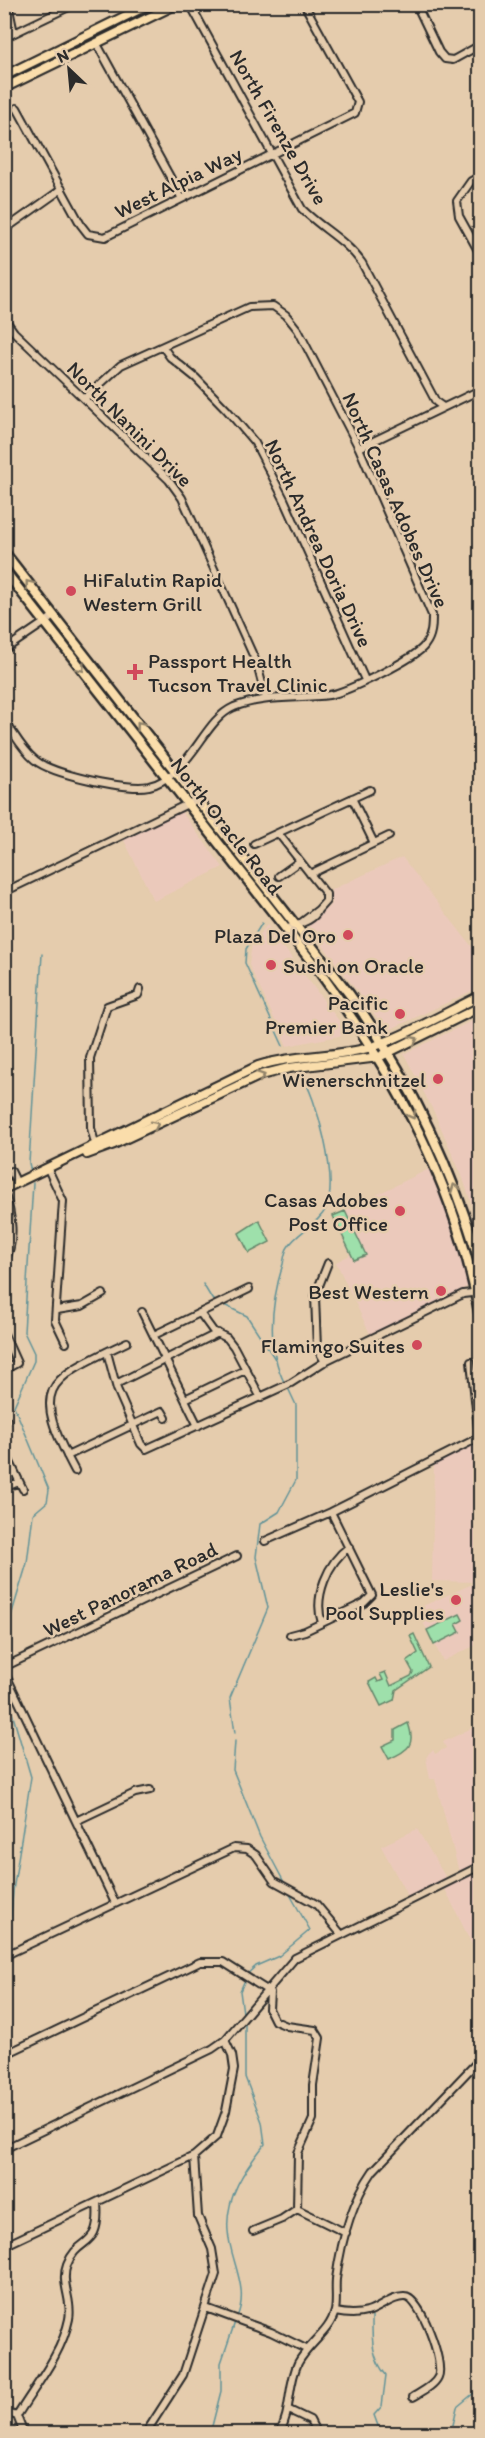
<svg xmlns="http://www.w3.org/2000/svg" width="485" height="2438" viewBox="0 0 485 2438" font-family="Itim,sans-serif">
	<rect width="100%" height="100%" fill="#e5ccad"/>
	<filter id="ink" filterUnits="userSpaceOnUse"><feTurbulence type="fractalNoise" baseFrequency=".0167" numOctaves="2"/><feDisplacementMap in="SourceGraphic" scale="12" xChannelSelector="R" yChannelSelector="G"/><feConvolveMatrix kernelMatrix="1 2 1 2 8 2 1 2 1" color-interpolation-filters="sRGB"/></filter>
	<g filter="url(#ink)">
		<path fill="#ebc9bb" d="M177,806L223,867L154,901L121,834Z
			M402,857L480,957V987L387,1031L307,924L332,904L331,890Z
			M267,925L349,1034L287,1046L249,965L252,944Z
			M480,1017V1228L462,1176L434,1112L404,1054Z
			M429,1169L450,1221L469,1286L370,1334L336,1262L350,1255L333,1216Z
			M480,1441V1643L443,1661L416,1609L477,1582L432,1581L434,1463Z
			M480,1724V1861L459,1872L435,1779H430L426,1758L429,1753L433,1750L435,1754L446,1748L443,1742Z
			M417,1829L446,1878L408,1897L381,1846Z
			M480,1871V1961L445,1889Z"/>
		<path fill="#9ee0ab" stroke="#64866b" stroke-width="1.5" d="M345,1211L366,1255L354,1260L333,1216Z
			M259,1220L270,1242L249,1253L239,1233Z
			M460,1614L463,1620L456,1624L460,1632L434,1645L427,1630Z
			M414,1634L429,1667L396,1690L394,1700L381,1706L369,1682L376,1678L378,1682L383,1680L380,1674L385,1672L391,1686L411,1676L413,1672L407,1661L418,1653L410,1636Z
			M408,1723C416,1745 409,1750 389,1759L382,1746L395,1740V1730Z"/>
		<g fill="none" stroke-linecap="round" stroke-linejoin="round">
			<path stroke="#629398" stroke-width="1.5" d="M262,923L246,949L245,963L283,1046
				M31,1172L29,1163L42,954
				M203,1284L212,1299L216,1301
				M224,1305L247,1316L275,1359
				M285,1384C266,1347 271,1303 283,1264C284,1259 285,1251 288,1247C297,1232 319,1224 326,1208C339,1181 317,1097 300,1072
				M11,1661V1616L27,1563L33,1514L47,1502L49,1490L14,1406L34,1361V1353L24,1332L33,1183
				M10,1679L11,1666
				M235,1733L230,1698L268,1608L256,1557L260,1524L279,1512L296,1480V1405L288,1388
				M235,1741L233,1770L260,1837L285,1884
				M8,1950L13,1891L31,1777L10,1706V1690
				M246,1975L256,1966L279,1956L310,1930L288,1891
				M4,1984L7,1958
				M243,2013L240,1991L245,1980
				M372,2316C372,2339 371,2357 386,2375L382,2406L374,2415L381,2434
				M237,2317C250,2288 230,2261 228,2231C225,2197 245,2169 265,2144L262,2122L245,2077V2021
				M210,2434L221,2391V2363L235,2322
				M451,2434L457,2407L480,2388"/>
			<defs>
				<path id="minor" d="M8,4L14,33
					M190,4L302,209C322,229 346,240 362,263L436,402L443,407
					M416,4L439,52L445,59L453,60L480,45
					M4,38L75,4
					M97,44L181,197
					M17,108L81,225L88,234L105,237L355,113L358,102L304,4
					M480,176L471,181L457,201L459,216L480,254
					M4,230L62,189
					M4,318L14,332L169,480L182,498L257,664L266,699
					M163,347L170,357L196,378L227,410L255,443L284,499L365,680
					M359,448L480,390
					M4,650L54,616
					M4,720C14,733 22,750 35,760C51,774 128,791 149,786C159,784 169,777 176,770C198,752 209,718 234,707C264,695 297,699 329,695C347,692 415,659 425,645C432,636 432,626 432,615L359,448L298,330L286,315L273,306L249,307L121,365L85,398
					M352,798L374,843
					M278,833L326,894V901L318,910
					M254,844L370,790
					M310,874L389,836
					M279,876L300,861
					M4,892L198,799
					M285,929C297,924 313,922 318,910L301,923
					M96,1147L91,1128L90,1058L107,1006L138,995L140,989
					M48,1169L63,1201L55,1320L66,1343
					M11,1171L17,1183
					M4,1192C12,1213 16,1242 4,1263
					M57,1310L82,1306L103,1294
					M142,1312L198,1426
					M200,1313L213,1331L227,1338L234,1347L261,1398
					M4,1334L17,1363L4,1370
					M154,1335L249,1289
					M107,1352L117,1389L141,1444L146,1449L291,1383L327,1360L463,1294L480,1292
					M325,1362L317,1348L315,1296L328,1263
					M471,1362L479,1438
					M116,1384L218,1333
					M185,1399L245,1370
					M4,1422L7,1420
					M4,1456L9,1460L23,1489
					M67,1456L162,1411L166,1418
					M75,1471C28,1384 48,1380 127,1342
					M4,1488L19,1482
					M265,1541L331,1512L480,1437
					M322,1623C313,1597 328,1562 349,1547
					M290,1635L305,1631L364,1603L372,1595L331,1512
					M4,1667L237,1556
					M4,1671L115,1903
					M76,1821L135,1793L150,1790
					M4,1956L234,1848L247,1849L256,1855L274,1881L316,1904L341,1934
					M4,2055L200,1962H223L270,1992L269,2009L275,2021L287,2026L315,2030L320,2038L313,2085V2119L298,2153L297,2209
					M4,2149L212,2049L225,2040
					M297,2209L346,2233
					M253,2231L282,2219L297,2209
					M4,2246L194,2156L217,2136L226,2111L234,2069L232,2055L225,2040L295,1958L480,1866
					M206,2308L271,2332L306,2349
					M335,2312C345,2314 357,2315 367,2312C379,2309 392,2296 405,2297C420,2297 445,2363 438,2377C434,2386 421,2392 413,2397
					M289,2410L310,2420L317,2434
					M4,2412L17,2416L24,2434
					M17,2416C35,2386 62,2354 69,2319C73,2301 60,2283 67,2265C78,2235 101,2251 97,2203
					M145,2434L183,2375L216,2274L212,2249L198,2216L194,2156
					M279,2434C292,2411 287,2386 298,2363C308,2344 330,2332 335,2311C337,2301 335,2289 336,2279C341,2242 352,2201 373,2171L480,2059"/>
				<path id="major" d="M4,76L150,4
					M4,88L177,4
					M87,1154L114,1144L261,1075L289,1068L379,1057L480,1007
					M4,1189L258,1066C295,1054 334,1058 372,1047C406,1036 447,1012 480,996"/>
				<path id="highway" d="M4,552L350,995C410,1077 451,1167 480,1263
					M4,570L319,971C397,1078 456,1184 480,1316"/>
			</defs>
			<use href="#minor" stroke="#2b2b2b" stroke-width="10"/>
			<use href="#major" stroke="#2b2b2b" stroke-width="12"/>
			<use href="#highway" stroke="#2b2b2b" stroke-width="13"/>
			<use href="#minor" stroke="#e5ccad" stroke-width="6"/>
			<use href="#major" stroke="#faddab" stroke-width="8"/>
			<use href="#highway" stroke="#faddab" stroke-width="8"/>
		</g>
		<defs><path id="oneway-chevron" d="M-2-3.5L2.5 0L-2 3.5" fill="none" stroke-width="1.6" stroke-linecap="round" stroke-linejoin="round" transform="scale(1.5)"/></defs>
		<g stroke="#92846b">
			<use href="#oneway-chevron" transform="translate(29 584) rotate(-128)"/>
			<use href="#oneway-chevron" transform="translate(81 668) rotate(52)"/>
			<use href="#oneway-chevron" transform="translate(140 725) rotate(-128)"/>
			<use href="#oneway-chevron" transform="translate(414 1040) rotate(-27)"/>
			<use href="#oneway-chevron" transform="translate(261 1076) rotate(-19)"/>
			<use href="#oneway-chevron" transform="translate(412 1115) rotate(62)"/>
			<use href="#oneway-chevron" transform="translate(155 1125) rotate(-26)"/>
			<use href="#oneway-chevron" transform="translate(455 1188) rotate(-111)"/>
		</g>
	</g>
	<g fill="#d1495b" stroke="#e5ccad" stroke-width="2">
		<circle cx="71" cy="591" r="6"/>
		<path d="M132 663h6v6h6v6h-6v6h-6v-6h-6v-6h6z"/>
		<circle cx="348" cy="935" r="6"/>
		<circle cx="271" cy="965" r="6"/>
		<circle cx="400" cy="1014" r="6"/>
		<circle cx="438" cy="1079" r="6"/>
		<circle cx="400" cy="1211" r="6"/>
		<circle cx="441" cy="1291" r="6"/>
		<circle cx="417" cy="1345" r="6"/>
		<circle cx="456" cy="1600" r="6"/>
	</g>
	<g text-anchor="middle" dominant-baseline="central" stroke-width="5" stroke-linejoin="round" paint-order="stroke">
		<g font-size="21" fill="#2b2b2b" stroke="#e5ccad">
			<text transform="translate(279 127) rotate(60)">North Firenze Drive</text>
			<text transform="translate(178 182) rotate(-26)">West Alpia Way</text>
			<text transform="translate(130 424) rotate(45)">North Nanini Drive</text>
			<text transform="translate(396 500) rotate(66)">North Casas Adobes Drive</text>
			<text transform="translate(319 543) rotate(65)">North Andrea Doria Drive</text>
			<text transform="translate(227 826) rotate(52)">North Oracle Road</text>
			<text transform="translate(130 1589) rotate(-26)">West Panorama Road</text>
		</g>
		<g font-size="21" fill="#2b2b2b" stroke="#e5ccad" text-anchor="end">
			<text x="83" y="579" text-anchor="start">HiFalutin Rapid<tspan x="83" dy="24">Western Grill</tspan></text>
			<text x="148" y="660" text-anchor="start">Passport Health<tspan x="148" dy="24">Tucson Travel Clinic</tspan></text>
			<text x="336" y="935">Plaza Del Oro</text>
			<text x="283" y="965" text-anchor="start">Sushi on Oracle</text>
			<text x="388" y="1002">Pacific<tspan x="388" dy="24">Premier Bank</tspan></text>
			<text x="426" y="1079">Wienerschnitzel</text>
			<text x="388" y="1199">Casas Adobes<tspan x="388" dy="24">Post Office</tspan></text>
			<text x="429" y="1291">Best Western</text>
			<text x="405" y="1345">Flamingo Suites</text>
			<text x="444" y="1588">Leslie's<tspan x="444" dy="24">Pool Supplies</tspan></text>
		</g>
	</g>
	<rect width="485" height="2438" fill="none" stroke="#e5ccad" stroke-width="24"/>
	<rect x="12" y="12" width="461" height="2414" fill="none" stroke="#2b2b2b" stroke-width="2" filter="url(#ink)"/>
	<g transform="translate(69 69) rotate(334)" stroke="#e5ccad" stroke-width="4.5" paint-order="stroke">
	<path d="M0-4.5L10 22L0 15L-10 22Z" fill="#2b2b2b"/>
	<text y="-9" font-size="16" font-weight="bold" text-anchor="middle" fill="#2b2b2b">N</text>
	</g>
</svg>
